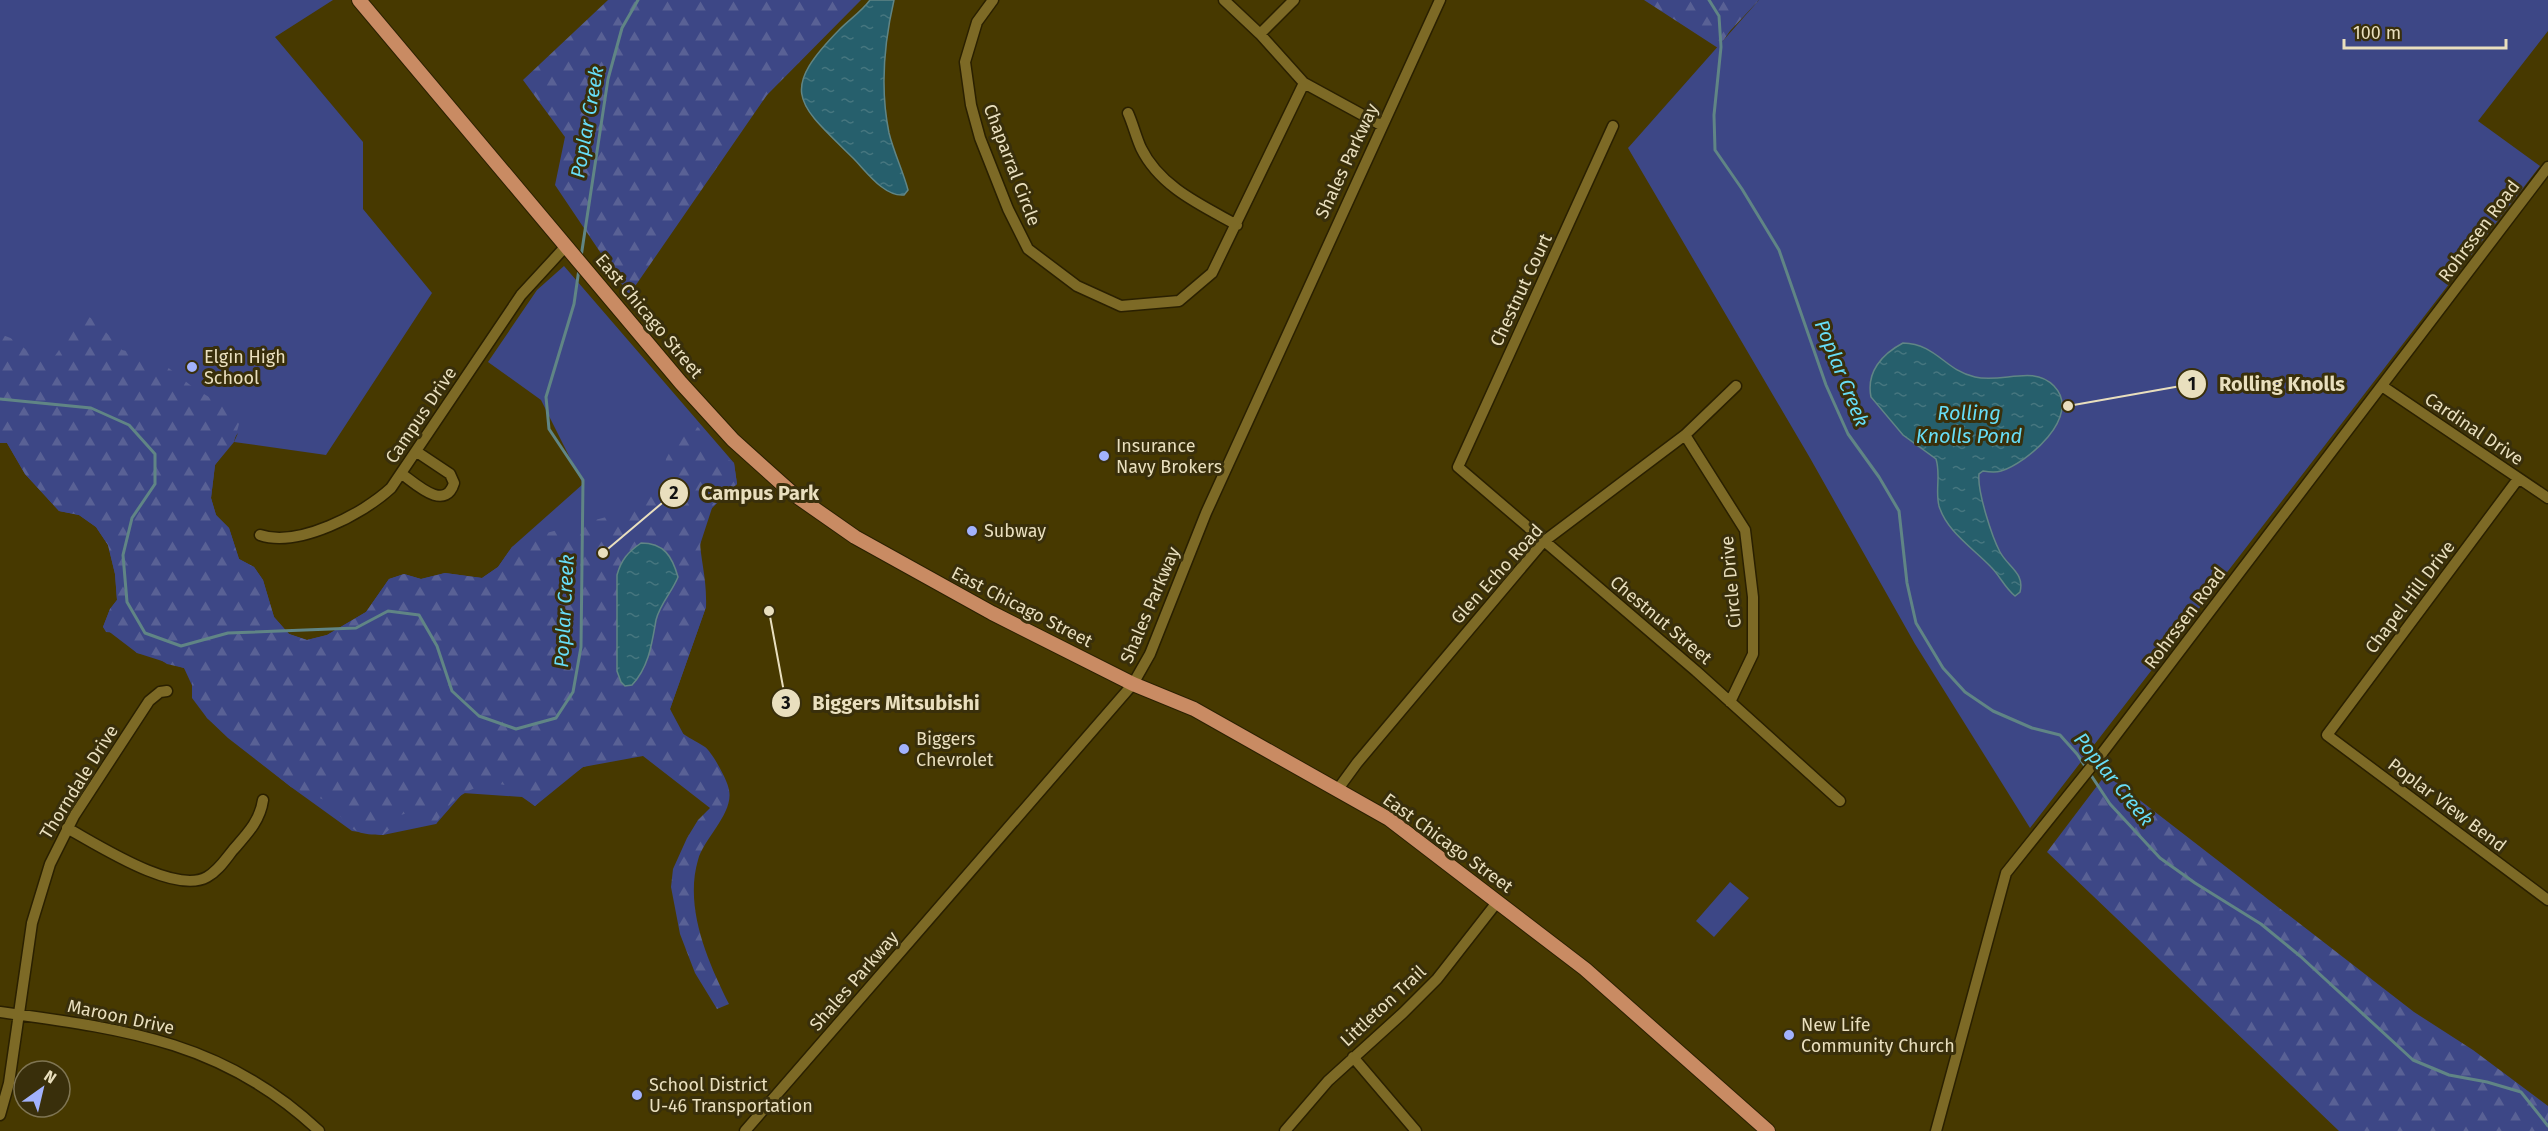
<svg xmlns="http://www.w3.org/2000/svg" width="2548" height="1131" viewBox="0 0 2548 1131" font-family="'Fira Sans',sans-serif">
	<defs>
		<pattern id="forest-firs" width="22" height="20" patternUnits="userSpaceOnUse" patternTransform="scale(1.5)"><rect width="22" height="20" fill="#3d4786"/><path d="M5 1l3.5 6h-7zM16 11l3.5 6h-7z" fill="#596195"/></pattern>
		<pattern id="water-ripples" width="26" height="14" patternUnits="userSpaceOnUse" patternTransform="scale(1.5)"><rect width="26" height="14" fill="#265f6c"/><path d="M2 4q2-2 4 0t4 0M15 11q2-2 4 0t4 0" fill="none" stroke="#46767f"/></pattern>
	</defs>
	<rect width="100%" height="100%" fill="#473900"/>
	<path fill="#3d4786" d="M0,0H333L275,37L363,142V209L432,293L326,455L234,442L238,433L215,465L211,498L216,515L229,528L239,559L254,567L263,580L274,617L289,634L307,640L327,635L366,612L389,579L404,574L421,579L445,573L482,578L498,567L512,547L583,484L541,400L488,362L537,290L564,266L734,463L737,484L712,508L699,548L706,607L670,709L685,737L643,756L583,767L535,806L522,797L463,793L436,824L383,835L352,831L291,787L207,718L184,668L137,653L103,627L110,609L117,600L115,574L108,545L96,527L79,515L59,511L25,474L7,443H0Z
		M1759,0H2548V31L2478,121L2540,166L2030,828L1915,644L1810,458L1628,148Z
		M1730,882L1749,898L1714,937L1696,921Z"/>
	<path fill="url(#forest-firs)" d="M608,0H861L767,95L629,295L555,185L565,137L523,80Z
		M1644,0H1759L1730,31L1718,48Z
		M71,311L79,312L95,320L122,350L156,358L194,388L229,409L239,424L234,442L215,465L211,498L216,515L229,528L239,559L254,567L263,580L274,617L289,634L307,640L327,635L366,612L389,579L404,574L421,579L445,573L482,578L498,567L512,547L539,535L610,516L642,504L662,483L666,459L675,442L678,425L687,422L699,428L709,448L734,463L737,484C678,530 708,548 706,607L670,709C674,735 686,734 705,747C712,752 728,781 729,790C734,813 704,838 698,860C684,908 708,962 729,1004L717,1009L695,973L680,934L671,887L673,869L687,838L698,820L710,808L643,756L618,757L583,767L556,786L535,806C529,802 515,788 509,786C480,777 448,799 436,824L421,819L413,811L401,815L393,811L391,828L383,835C360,834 355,834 340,816V806L291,787L228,738L207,718L192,698V676L184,668L167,664L153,655L137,653L118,633L106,632L103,627L110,609L117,600L115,574L108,545L96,527L79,515L59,511L25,474L7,443H0V335C21,337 27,360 51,360C64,347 66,336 65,318Z
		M2106,774L2414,1012L2473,1050L2548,1106V1131H2339L2047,852Z"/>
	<path fill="url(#water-ripples)" stroke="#608585" stroke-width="1.5" d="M870,0H894C884,43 880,89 889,133C894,153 903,171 908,190L904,195C884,197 866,171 853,158C797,103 778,92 840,29C850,19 862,11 870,0Z
		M1903,343C1937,344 1944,370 1975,377C2002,384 2033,364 2054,386C2083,416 2027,463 2001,471C1995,473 1989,472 1983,471L1979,474C1977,491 1992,537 2000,552C2008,567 2025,573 2020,592L2015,596C2005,588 2000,576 1991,567C1973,548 1947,532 1939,506C1935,490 1941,475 1936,459L1903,435L1871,397C1866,372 1882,354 1903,343Z
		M641,543C664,543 672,556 678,577C672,592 660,604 656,620C652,643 649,667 632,685L625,686L621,682L617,671V575C621,560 628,552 641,543Z"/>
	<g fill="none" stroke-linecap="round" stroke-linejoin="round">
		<path stroke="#608585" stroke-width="3" d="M1709,0L1719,16L1721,47L1714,115L1715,150L1742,189L1779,250L1826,385L1848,434L1879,477L1899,511L1907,583L1916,623L1943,668L1965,692L1993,711L2032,728L2060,735L2077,754L2110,804L2160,858L2195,883L2261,924L2300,956L2413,1060L2449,1075L2487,1082L2521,1092L2548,1126
			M581,257L608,79L622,28L638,0
			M0,399L91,408L129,425L155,454V484L132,518L123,555L127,602L145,633L181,646L228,633L356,628L388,611L419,615L437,646L452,691L479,716L516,729L556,718L573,692L581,647L583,480L549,429L546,397L574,304L579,269"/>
		<defs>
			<path id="minor" d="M993,0L977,22L965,62L971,105L980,138L1008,209L1028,249L1077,286L1121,306L1179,301L1212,273L1304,83L1260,34L1224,0
				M1260,34L1294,0
				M1304,83L1381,125
				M1128,113C1133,124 1136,137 1141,148C1160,187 1201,205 1237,225
				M1613,126L1458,467L1696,671L1840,801
				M2382,386L2548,498
				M1685,435L1745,530L1753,597V654L1730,702
				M402,474C416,484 445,512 454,483L450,474L417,452
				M2518,479L2327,735L2548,900
				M260,535C298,548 363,514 391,488L521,295L566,246
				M1338,789L1357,763L1543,542L1685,435L1736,386
				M67,828C98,845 175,895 207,877C218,871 225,860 233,850C247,834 260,821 263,800
				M0,1012C123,1029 224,1041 319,1131
				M1353,1057L1416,1131
				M0,1115L9,1083L32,923L50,864L74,816L149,701L160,692L167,691
				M745,1131L1133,684L1150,654L1206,513L1440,0
				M1285,1131L1328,1081L1403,1013L1437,979L1498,901
				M1936,1131L2006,873L2103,752L2548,167"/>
			<path id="major" d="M359,0L681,383L733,440L792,493L855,537L992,613L1133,684L1194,709L1389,819L1585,969L1768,1131"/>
		</defs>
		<use href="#minor" stroke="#2a2000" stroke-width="13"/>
		<use href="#major" stroke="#2a2000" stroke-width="16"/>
		<use href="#minor" stroke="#7d6a26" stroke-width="10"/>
		<use href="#major" stroke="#c98b63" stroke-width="14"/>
	</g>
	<g fill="#a2b2fd" stroke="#392f0b" stroke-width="2">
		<circle cx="192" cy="367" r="6"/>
		<circle cx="1104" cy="456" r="6"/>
		<circle cx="972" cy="531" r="6"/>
		<circle cx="904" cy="749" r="6"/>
		<circle cx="1789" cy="1035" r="6"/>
		<circle cx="637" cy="1095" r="6"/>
	</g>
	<g text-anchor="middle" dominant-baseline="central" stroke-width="6" stroke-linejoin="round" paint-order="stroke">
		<g font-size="18" fill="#e9dfbe" stroke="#392f0b">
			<text transform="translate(1347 161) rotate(-65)">Shales Parkway</text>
			<text transform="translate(1012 165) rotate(69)">Chaparral Circle</text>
			<text transform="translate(2479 231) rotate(-53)">Rohrssen Road</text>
			<text transform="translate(1521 290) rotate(-65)">Chestnut Court</text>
			<text transform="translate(649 316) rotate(50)">East Chicago Street</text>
			<text transform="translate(421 415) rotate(-56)">Campus Drive</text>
			<text transform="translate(2474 429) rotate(34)">Cardinal Drive</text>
			<text transform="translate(1497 574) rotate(-48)">Glen Echo Road</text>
			<text transform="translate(1731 582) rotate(-95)">Circle Drive</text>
			<text transform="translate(2410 597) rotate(-53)">Chapel Hill Drive</text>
			<text transform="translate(1150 605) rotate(-67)">Shales Parkway</text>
			<text transform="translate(1022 607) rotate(27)">East Chicago Street</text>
			<text transform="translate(2185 618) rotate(-53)">Rohrssen Road</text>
			<text transform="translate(1661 620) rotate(40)">Chestnut Street</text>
			<text transform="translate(79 782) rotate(-58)">Thorndale Drive</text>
			<text transform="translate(2447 805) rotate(37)">Poplar View Bend</text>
			<text transform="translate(1448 843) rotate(36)">East Chicago Street</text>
			<text transform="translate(854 981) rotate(-49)">Shales Parkway</text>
			<text transform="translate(1383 1006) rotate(-43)">Littleton Trail</text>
			<text transform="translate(121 1017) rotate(12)">Maroon Drive</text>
		</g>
		<g font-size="18" fill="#e9dfbe" stroke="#392f0b" text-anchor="start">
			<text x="204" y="357">Elgin High<tspan x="204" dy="21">School</tspan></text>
			<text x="1116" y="446">Insurance<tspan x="1116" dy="21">Navy Brokers</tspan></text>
			<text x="984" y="531">Subway</text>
			<text x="916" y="739">Biggers<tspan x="916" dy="21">Chevrolet</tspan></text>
			<text x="1801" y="1025">New Life<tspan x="1801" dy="21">Community Church</tspan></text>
			<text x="649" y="1085">School District<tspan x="649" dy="21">U-46 Transportation</tspan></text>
		</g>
		<g font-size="20" font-style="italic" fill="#67ddf6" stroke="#392f0b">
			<text transform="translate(587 122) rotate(-80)">Poplar Creek</text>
			<text transform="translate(1842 373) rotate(68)">Poplar Creek</text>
			<text x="1969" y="413">Rolling<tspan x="1969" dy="23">Knolls Pond</tspan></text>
			<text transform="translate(564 611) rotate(-87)">Poplar Creek</text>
			<text transform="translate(2114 779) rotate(51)">Poplar Creek</text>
		</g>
	</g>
	<path fill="none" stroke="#e9dfbe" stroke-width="2" d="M2068 406L2192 384M603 553L674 493M769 611L786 703"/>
	<g fill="#e9dfbe" stroke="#392f0b" stroke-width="2">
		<circle cx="2068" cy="406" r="6"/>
		<circle cx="603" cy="553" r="6"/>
		<circle cx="769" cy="611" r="6"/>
		<circle cx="2192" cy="384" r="15"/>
		<circle cx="674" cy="493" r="15"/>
		<circle cx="786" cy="703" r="15"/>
	</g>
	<g font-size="18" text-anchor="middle" font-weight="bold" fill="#111">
		<text x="2192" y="390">1</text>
		<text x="674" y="499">2</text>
		<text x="786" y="709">3</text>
	</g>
	<g font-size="20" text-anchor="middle" font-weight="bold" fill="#e9dfbe" stroke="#392f0b" stroke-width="6" stroke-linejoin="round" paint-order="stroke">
		<text x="2282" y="391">Rolling Knolls</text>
		<text x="760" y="500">Campus Park</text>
		<text x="896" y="710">Biggers Mitsubishi</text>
	</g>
	<g transform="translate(42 1089) rotate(34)"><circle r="28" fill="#392f0b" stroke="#7f7553" stroke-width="1.5"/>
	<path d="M0-4.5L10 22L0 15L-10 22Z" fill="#a2b2fd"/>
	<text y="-9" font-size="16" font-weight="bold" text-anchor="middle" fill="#e9dfbe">N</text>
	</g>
	<path d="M2344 39v9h162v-9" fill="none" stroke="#e9dfbe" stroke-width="3"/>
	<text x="2353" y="39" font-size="18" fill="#e9dfbe" stroke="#392f0b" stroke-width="4.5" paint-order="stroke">100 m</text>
</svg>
